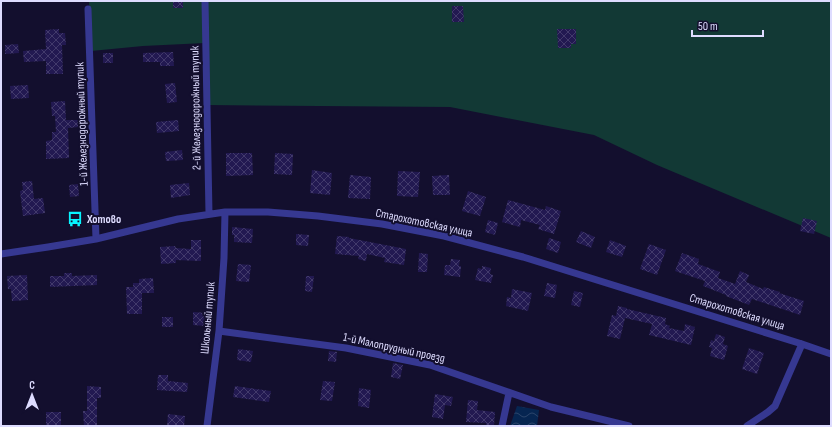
<svg xmlns="http://www.w3.org/2000/svg" width="832" height="427" viewBox="0 0 832 427" font-family="'Sofia Sans Condensed',sans-serif">
	<defs>
		<pattern id="water-waves" width="16" height="10" patternUnits="userSpaceOnUse"><rect width="16" height="10" fill="#062551"/><path d="M0 5q4-4 8 0t8 0" fill="none" stroke="#2a446b"/></pattern>
		<pattern id="building-cross-hatch" width="8" height="8" patternUnits="userSpaceOnUse"><rect width="8" height="8" fill="#221951"/><path d="M0 0l8 8M0 8l8-8" fill="none" stroke="#423a6b"/></pattern>
	</defs>
	<rect width="100%" height="100%" fill="#130f2e"/>
	<path fill="#123935" d="M89,1H831V238L657,165L594,135L450,107L207,105L205,43L143,46L91,51Z"/>
	<path fill="url(#water-waves)" d="M517,406L539,410L537,426H510Z"/>
	<path fill="url(#building-cross-hatch)" d="M173,1H183V8H173Z
		M452,6H463L464,22H452Z
		M59,29V33H65L66,45H62L63,74H46V61L24,62L23,51L46,49L45,30Z
		M557,29H576V44H571V48H558Z
		M18,44L19,53L5,54V45Z
		M173,52L174,66H160V62H143V53Z
		M103,53H113V63H103Z
		M175,83L177,102L167,103L165,84Z
		M28,85L29,98L11,99L10,86Z
		M65,101L66,120H78L79,127L68,128L69,158L46,159V141L52,140V132H56L55,116H52L51,102Z
		M178,120L179,131L157,133L156,122Z
		M182,150L183,160L166,161L165,152Z
		M226,153H252L253,175L226,176Z
		M275,153L293,154L292,175L274,174Z
		M312,170L332,173L330,195L310,193Z
		M398,171L420,172L418,197L397,196Z
		M350,175L371,177L370,199L348,198Z
		M449,175L450,195H433L432,176Z
		M32,181L34,199L43,198L45,213L23,216L20,191L23,190L22,182Z
		M189,183L190,195L171,198L170,185Z
		M78,184L79,196L70,197L69,185Z
		M468,191L486,197L480,216L462,211Z
		M508,200L545,210L546,206L561,211L554,234L538,229L540,225L521,220L520,227L502,222Z
		M803,218L817,221L814,234L800,231Z
		M488,220L498,223L495,235L485,232Z
		M232,227L253,229L252,243L234,242V235H232Z
		M581,231L595,237L591,248L576,242Z
		M296,234L309,235L308,246L296,245Z
		M337,236L349,237V238L406,249L404,265L384,262L385,258L367,254L366,261L358,259L359,256L335,254Z
		M549,238L561,242L558,253L546,249Z
		M191,240H201V261L176,260V263L161,264L160,247L175,246L176,248L191,249Z
		M610,240L626,246L622,257L606,252Z
		M649,244L666,250L657,275L640,269Z
		M419,253L428,254L427,272H418Z
		M682,253L699,259L698,264L720,272L718,278L735,284L740,271L749,275L746,282L763,289L764,287L780,292L779,293L804,301L800,315L752,299L749,305L726,296V295L703,286L705,281L675,271Z
		M451,259L460,260L459,266H461L460,277L444,275L445,265H450Z
		M238,264L251,265L249,282L236,281Z
		M482,266L491,268L490,274L493,275L491,283L475,280L478,268L482,269Z
		M64,273H72V276L97,275V285L50,287V276H64Z
		M27,275L28,300L12,301L11,289H8L7,276Z
		M306,276H314L312,292L305,291Z
		M153,278L154,293H142V314H127L126,287H133V283H139V279Z
		M547,283L557,285L555,298L544,296Z
		M512,289L532,293L528,311L506,306L507,297L511,298Z
		M574,291L583,293L580,307L571,305Z
		M618,306L627,308V309L666,318L665,324L670,326L669,328L684,331L685,324L695,327L691,345L649,335L652,324L625,318L620,339L607,336L612,315L616,316Z
		M193,312L206,313L205,326L193,325Z
		M162,317H173V327H162Z
		M716,334L725,337L723,344L728,346L724,360L710,356L712,348L709,347L711,340L714,341Z
		M749,348L764,353L757,374L742,369Z
		M238,349L253,351L251,362L237,360Z
		M329,351L337,352L336,362L328,361Z
		M393,363L403,365L400,379L391,377Z
		M158,375H168V381L188,383L187,392L157,390Z
		M323,381L335,382L332,401L320,400Z
		M87,386L101,387V398H97V426H84L83,411H87Z
		M235,386L271,391L269,402L233,397Z
		M359,388L371,390L369,408L358,406Z
		M435,394L453,397L451,406L445,405L443,419L432,417Z
		M468,400L478,401L477,410L495,412L494,426H486V423L466,422Z
		M46,412H61V426H46Z
		M168,414L185,416L184,426H167Z"/>
	<g fill="none" stroke-linecap="round" stroke-linejoin="round">
		<path stroke="#363891" stroke-width="7" d="M205,1L209,214
			M88,9L96,239
			M1,254L48,247L96,239L178,219L225,212H268L318,216L382,224L444,236L523,257L802,344L831,354
			M219,331L346,348L430,365L551,407L629,426
			M207,426L219,331L224,258L225,212
			M502,426L509,393
			M747,426L768,412L775,406L802,344"/>
	</g>
	<defs>
		<symbol id="bus-bare" viewBox="-9 -9 18 18"><path d="M-5-6H5V4H4V6H2V4H-2V6H-4V4H-5ZM-3.5-4V0h7V-4ZM-3.5 1.2v1.5H-2V1.2ZM2 1.2v1.5H3.5V1.2Z" fill="#08f4ff" stroke="#130f2e" stroke-width="2.5" paint-order="stroke"/></symbol>
	</defs>
	<g fill-rule="evenodd">
		<use href="#bus-bare" x="64" y="208" width="22" height="22"/>
	</g>
	<g text-anchor="middle" dominant-baseline="central" stroke-width="4" stroke-linejoin="round" paint-order="stroke">
		<g font-size="12" fill="#dedcff" stroke="#130f2e">
			<text transform="translate(196 108) rotate(-91)">2-й Железнодорожный тупик</text>
			<text transform="translate(82 124) rotate(-92)">1-й Железнодорожный тупик</text>
			<text transform="translate(424 223) rotate(12)">Старохотовская улица</text>
			<text transform="translate(737 312) rotate(17)">Старохотовская улица</text>
			<text transform="translate(208 318) rotate(-85)">Школьный тупик</text>
			<text transform="translate(394 348) rotate(12)">1-й Малопрудный проезд</text>
		</g>
		<g font-size="12" font-weight="bold" fill="#dedcff" stroke="#130f2e" text-anchor="start">
			<text x="87" y="219">Хотово</text>
		</g>
	</g>
	<rect width="832" height="427" fill="none" stroke="#dedcff" stroke-width="4"/>
	<g transform="translate(32 395)" stroke="#130f2e" stroke-width="3" paint-order="stroke">
	<path d="M0-3L7 15L0 10L-7 15Z" fill="#dedcff"/>
	<text y="-6" font-size="11" font-weight="bold" text-anchor="middle" fill="#dedcff">С</text>
	</g>
	<path d="M692 30v6h71v-6" fill="none" stroke="#dedcff" stroke-width="2"/>
	<text x="698" y="30" font-size="12" fill="#dedcff" stroke="#130f2e" stroke-width="3" paint-order="stroke">50 m</text>
</svg>
